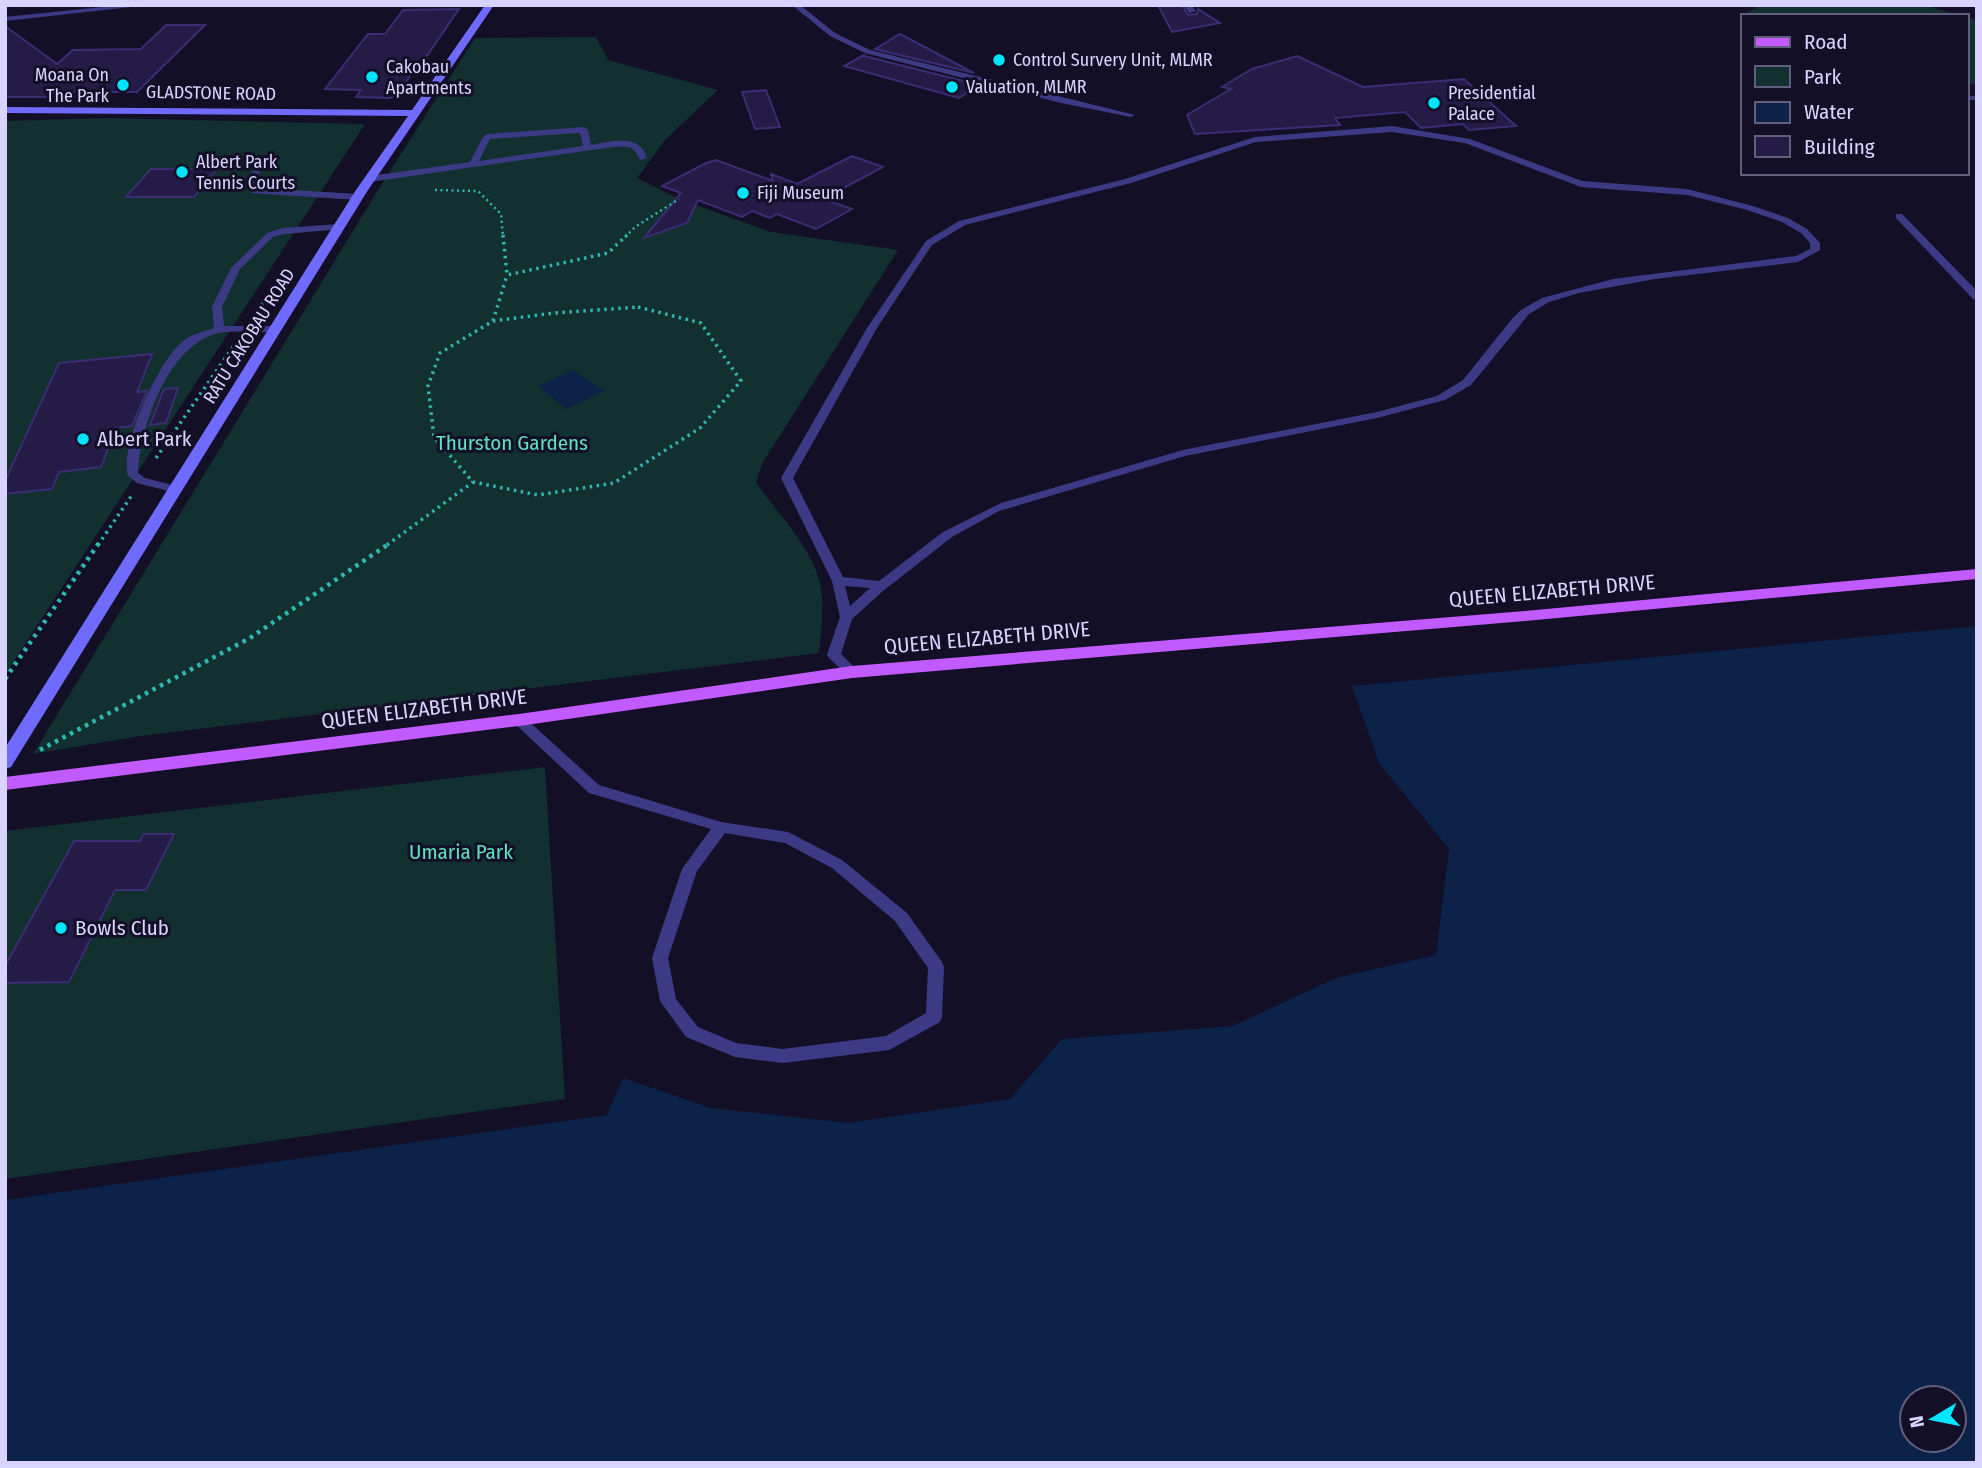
<svg xmlns="http://www.w3.org/2000/svg" width="1982" height="1468" viewBox="0 0 1982 1468" font-family="'Fira Sans Condensed',sans-serif">
	<rect width="100%" height="100%" fill="#130f26"/>
	<path fill="#12302f" d="M1762,5H1923L1962,16H1740Z
		M1966,17L1977,20V85L1966,82Z
		M596,37L608,60L718,90L665,140L637,178L679,199L771,232L898,250L763,462L756,482C777,513 811,546 820,583C825,605 821,631 819,653L141,736L33,754L378,190L475,38Z
		M106,118L365,124L5,675V121Z
		M545,767L565,1099L5,1179V831Z"/>
	<path fill="#0c2248" fill-rule="evenodd" d="M573,370L604,391L566,409L538,386Z
		M1977,626V1463H5V1200L607,1115L623,1078L711,1108L848,1123L1010,1099L1062,1039L1233,1026L1336,978L1436,955L1449,849L1379,763L1352,686ZM1912,1398H1954V1440H1912Z"/>
	<path fill="#241b47" stroke="#3b2d73" stroke-width="2" d="M1158,5H1182L1188,15L1197,14L1198,9L1220,23L1172,32Z
		M459,9L416,72H413L397,95L390,98L356,97L361,90L325,89L368,34H385L403,10Z
		M166,25H205L137,92H54L48,97H5V26L57,64L73,50L141,49Z
		M900,34L974,73L875,49Z
		M864,55V56L979,85L959,98L844,66Z
		M1297,56L1363,87L1464,79L1516,126L1469,130L1463,124L1421,128L1405,112L1335,118L1340,125L1195,134L1187,115L1231,89L1222,87L1252,69Z
		M766,90L780,127L755,129L742,92Z
		M852,156L883,167L823,199L852,209L816,229L777,214L770,218L752,211L742,217L698,200L687,223L644,238L681,193L662,186L706,163L716,160L773,181L771,174L797,184Z
		M151,169H217L194,197H126Z
		M152,354L137,392L147,391L132,426L116,428L101,467L59,472L52,489L5,494V481L59,363Z
		M178,388L166,423L150,425L164,389Z
		M143,834H174L146,890H115L69,982L5,983V966L74,841H140Z"/>
	<g fill="none" stroke-linecap="round" stroke-linejoin="round">
		<path stroke="#2fb8b0" stroke-width="2.5" stroke-dasharray="2 3.5" stroke-linecap="butt" d="M435,190L478,191L501,214L503,237
			M625,237L635,227L679,199"/>
		<path stroke="#2fb8b0" stroke-width="3.5" stroke-dasharray="2.5 4.5" stroke-linecap="butt" d="M503,235L507,275L608,253L627,235
			M638,307L701,323L741,381L700,428L614,483L538,495L473,482L434,437L428,386L440,353L493,321L554,313Z
			M257,311L272,290
			M493,321L507,275
			M156,458L233,347
			M98,545L132,495
			M387,545L473,482"/>
		<path stroke="#2fb8b0" stroke-width="4.5" stroke-dasharray="3.5 5" stroke-linecap="butt" d="M5,679L99,543
			M40,750L250,638L390,543"/>
		<path fill="#3d3a85" fill-rule="evenodd" d="M122,5H149L5,21V17Z
			M792,5H800L835,33L870,50L1135,115L1131,117L1061,103L865,53L830,36Z
			M1184,5H1191L1196,11L1189,13Z
			M1966,96H1977V100H1966Z
			M1392,126L1470,139L1582,181L1687,189L1753,206L1788,218L1807,229L1820,243V250L1798,262L1655,279L1579,293L1549,302L1529,314L1471,385L1445,400L1377,418L1185,456L999,511L952,537L883,591L852,619L841,654L859,672L857,675H847L829,658L827,655L840,617L832,581L781,478L867,328L926,241L959,221L1125,179L1255,137ZM1392,132L1465,143L1581,187L1687,195L1747,210L1782,222L1801,233L1810,243V249L1796,256L1613,279L1542,298L1521,310L1511,320L1463,380L1437,396L1377,412L1183,450L1001,503L943,532L879,581L843,577L793,478L877,328L932,245L965,225L1131,183L1256,142ZM845,586L870,588L850,606Z
			M584,127L588,130L591,145C613,141 639,133 647,158L640,160C632,144 630,147 613,147L370,182L366,179L370,176L470,162L483,137L487,134ZM580,133L583,146L479,161L490,139Z
			M256,169L260,172L255,185L258,188L358,194L363,197L358,200L252,193L246,185L252,172Z
			M1896,214H1902L1977,291V300L1973,299L1896,218Z
			M339,224L344,227L342,229L284,234L273,237L240,269L222,307L224,326H276L281,329L280,331C258,335 236,328 215,334C167,348 140,428 138,473L145,478L180,487V491L176,493L137,483L128,476C119,447 159,360 183,341C191,335 204,331 214,328L212,307L231,268L267,233L283,228Z
			M519,715L524,717L599,785L721,822L788,832L842,860L907,913L942,962L944,967L942,1017L940,1022L889,1050L783,1063L735,1057L686,1037L660,1001L652,958L682,869L711,829L589,793L514,723L512,720ZM725,833L785,843L832,868L895,921L928,968L926,1013L886,1036L783,1049L736,1043L698,1027L676,999L668,958L697,871Z"/>
		<path fill="#6f6bff" fill-rule="evenodd" d="M485,5H494L368,190L11,767L5,769V748L356,190L408,116L5,113V107L412,110Z"/>
		<path fill="#c25bff" fill-rule="evenodd" d="M1977,569V579L1525,621L852,678L519,726L5,790V777L519,714L852,666L1525,611Z"/>
	</g>
	<g fill="#00e5ff" stroke="#130f26" stroke-width="2.5">
		<circle cx="999" cy="60" r="7"/>
		<circle cx="372" cy="77" r="7"/>
		<circle cx="123" cy="85" r="7"/>
		<circle cx="952" cy="87" r="7"/>
		<circle cx="1434" cy="103" r="7"/>
		<circle cx="182" cy="172" r="7"/>
		<circle cx="743" cy="193" r="7"/>
		<circle cx="83" cy="439" r="7"/>
		<circle cx="61" cy="928" r="7"/>
	</g>
	<g text-anchor="middle" dominant-baseline="central" stroke-width="6" stroke-linejoin="round" paint-order="stroke">
		<g font-size="18" fill="#d9d4ff" stroke="#130f26" text-anchor="start">
			<text x="1013" y="60">Control Survery Unit, MLMR</text>
			<text x="386" y="67">Cakobau<tspan x="386" dy="21">Apartments</tspan></text>
			<text x="109" y="75" text-anchor="end">Moana On<tspan x="109" dy="21">The Park</tspan></text>
			<text x="966" y="87">Valuation, MLMR</text>
			<text x="1448" y="93">Presidential<tspan x="1448" dy="21">Palace</tspan></text>
			<text x="196" y="162">Albert Park<tspan x="196" dy="21">Tennis Courts</tspan></text>
			<text x="757" y="193">Fiji Museum</text>
		</g>
		<g font-size="18" fill="#d9d4ff" stroke="#130f26">
			<text transform="translate(211 93) rotate(1)">GLADSTONE ROAD</text>
			<text transform="translate(249 336) rotate(-58)">RATU CAKOBAU ROAD</text>
		</g>
		<g font-size="21" fill="#d9d4ff" stroke="#130f26" text-anchor="start">
			<text x="97" y="439">Albert Park</text>
			<text x="75" y="928">Bowls Club</text>
		</g>
		<g font-size="21" fill="#5fe0c0" stroke="#130f26">
			<text x="512" y="443">Thurston Gardens</text>
			<text x="461" y="852">Umaria Park</text>
		</g>
		<g font-size="21" fill="#d9d4ff" stroke="#130f26">
			<text transform="translate(1552 591) rotate(-5)">QUEEN ELIZABETH DRIVE</text>
			<text transform="translate(987 638) rotate(-5)">QUEEN ELIZABETH DRIVE</text>
			<text transform="translate(424 709) rotate(-7)">QUEEN ELIZABETH DRIVE</text>
		</g>
	</g>
	<rect width="1982" height="1468" fill="none" stroke="#d9d4ff" stroke-width="14"/>
	<rect x="1741" y="14" width="228" height="161" fill="#130f26" stroke="#625e7d" stroke-width="2"/>
	<rect x="1755" y="37" width="35" height="10" fill="#c25bff" stroke="#625e7d" stroke-width="2"/>
	<text x="1804" y="49" font-size="21" fill="#d9d4ff">Road</text>
	<rect x="1755" y="66" width="35" height="21" fill="#12302f" stroke="#625e7d" stroke-width="2"/>
	<text x="1804" y="84" font-size="21" fill="#d9d4ff">Park</text>
	<rect x="1755" y="102" width="35" height="21" fill="#0c2248" stroke="#625e7d" stroke-width="2"/>
	<text x="1804" y="119" font-size="21" fill="#d9d4ff">Water</text>
	<rect x="1755" y="136" width="35" height="21" fill="#241b47" stroke="#625e7d" stroke-width="2"/>
	<text x="1804" y="154" font-size="21" fill="#d9d4ff">Building</text>
	<g transform="translate(1933 1419) rotate(260)"><circle r="33" fill="#130f26" stroke="#625e7d" stroke-width="2"/>
	<path d="M0-5L12 26L0 18L-12 26Z" fill="#00e5ff"/>
	<text y="-10" font-size="19" font-weight="bold" text-anchor="middle" fill="#d9d4ff">N</text>
	</g>
</svg>
